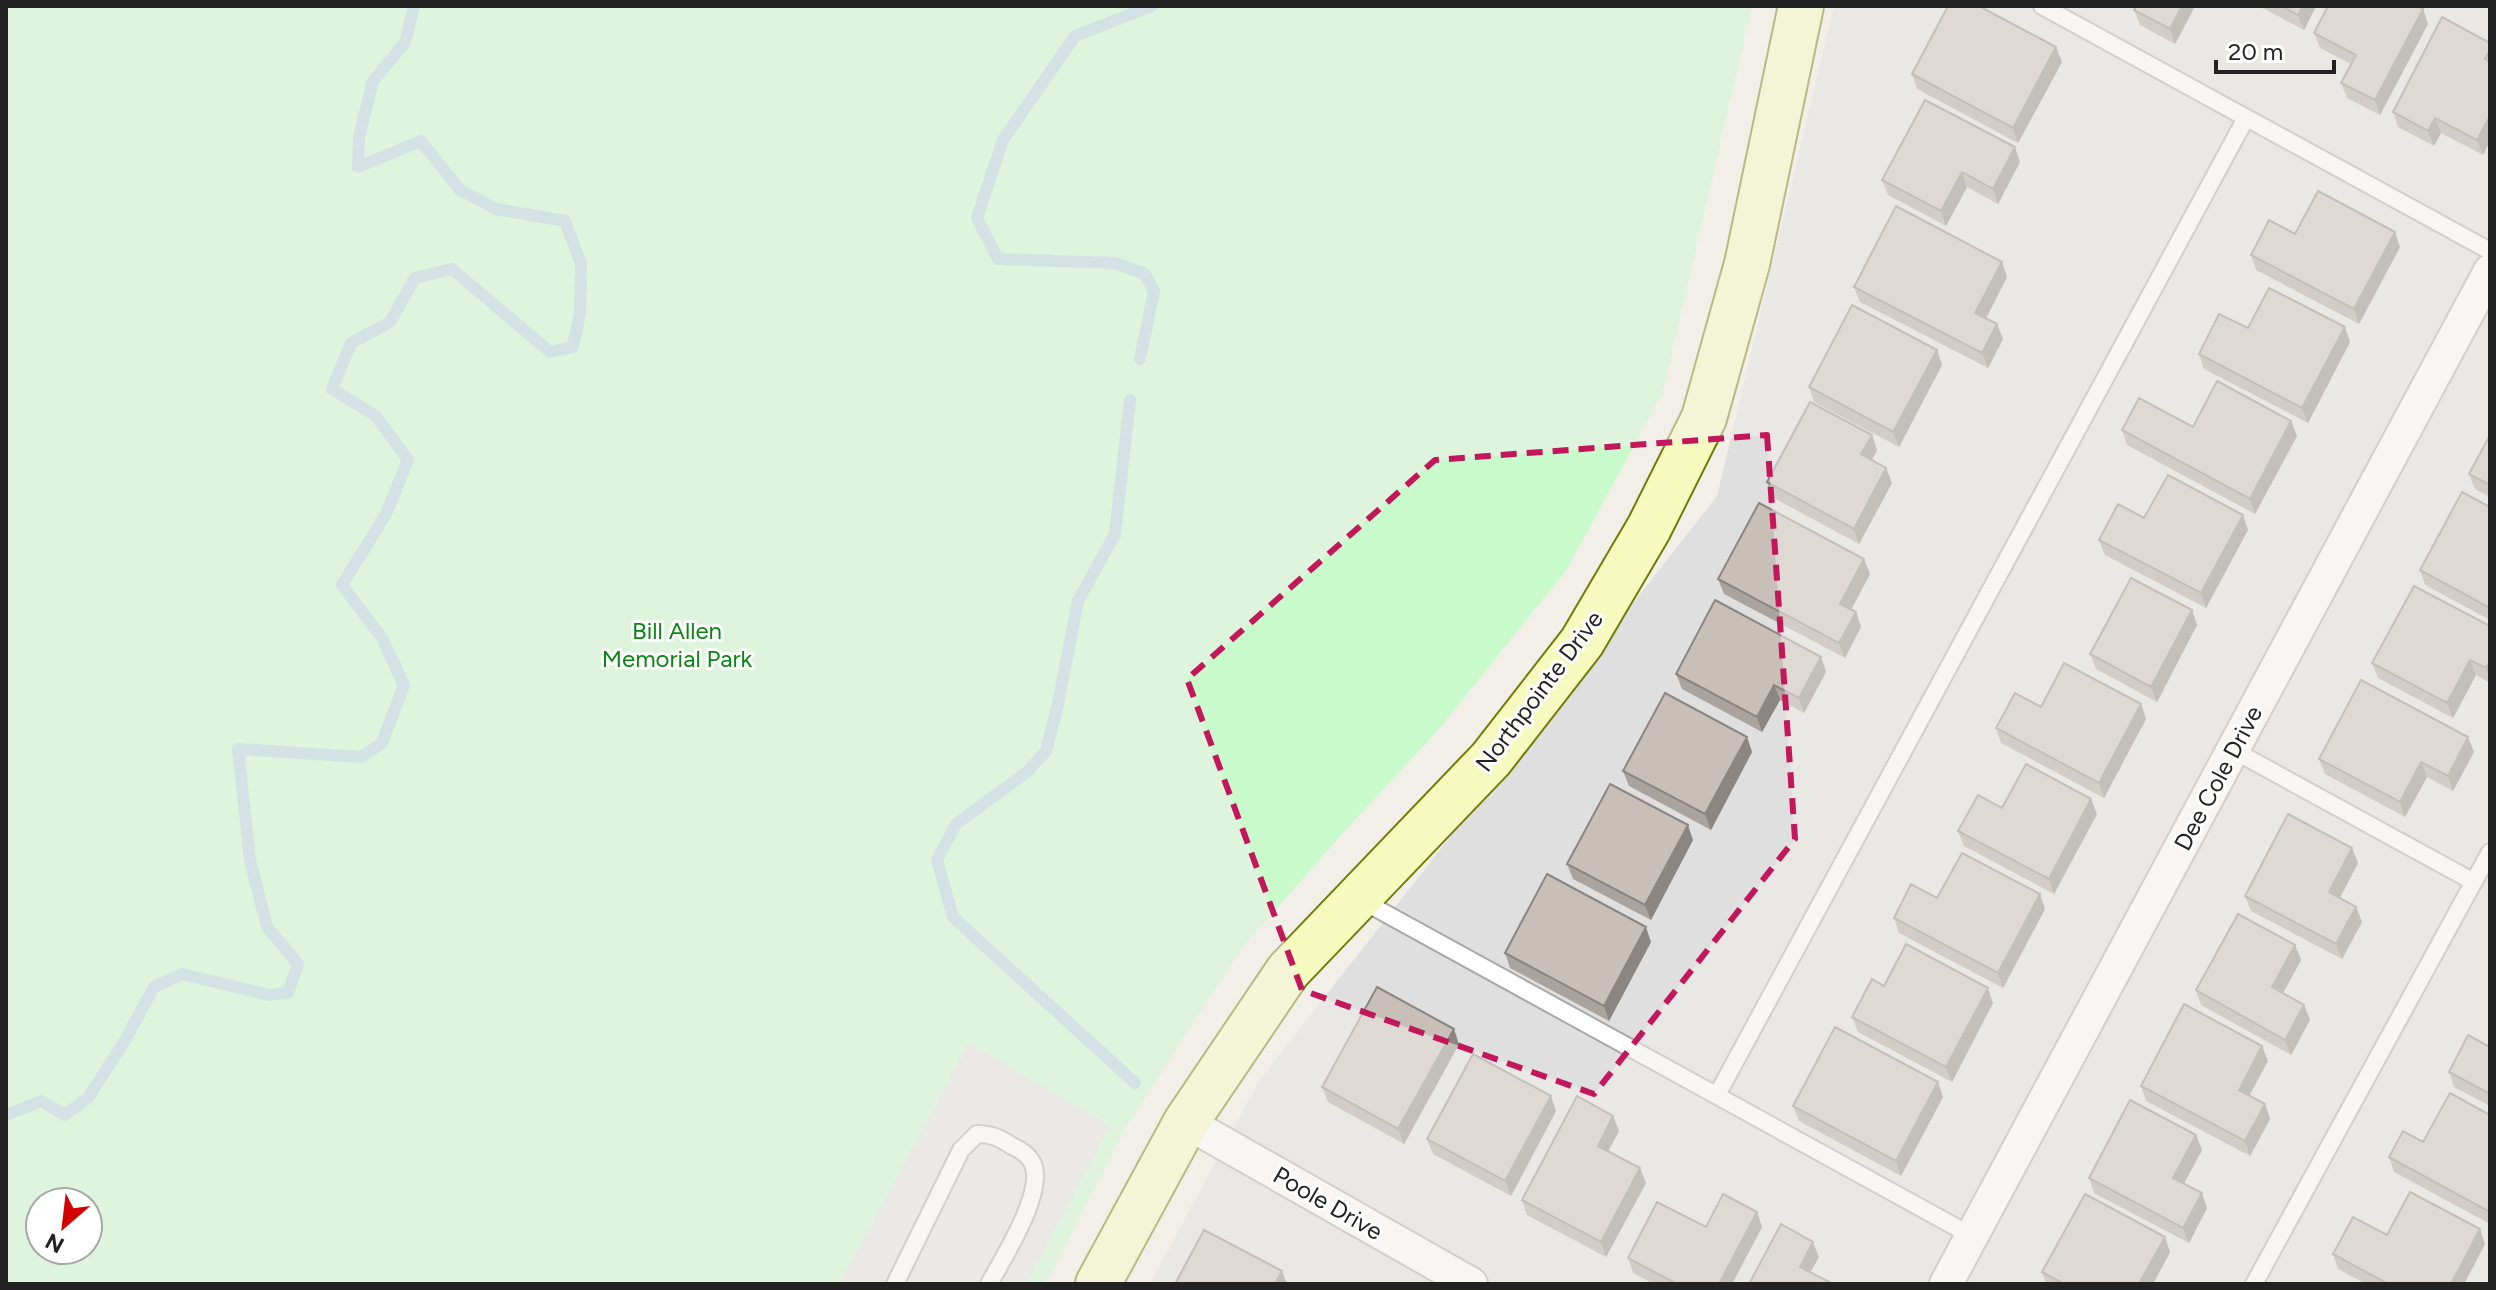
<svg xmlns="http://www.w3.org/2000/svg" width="2496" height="1290" viewBox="0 0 2496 1290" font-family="Figtree,sans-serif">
	<rect width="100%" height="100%" fill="#f2efe9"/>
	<path fill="#e0dfdf" d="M1834,6H2490V1284H1150L1259,1081L1717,496Z"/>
	<path fill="#c8facc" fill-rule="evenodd" d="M6,6H1752L1663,392L1567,569L1439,729L1342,834L1241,949L1126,1127L1045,1284H6ZM40,1202H88V1250H40Z"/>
	<path fill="#e2e2e2" d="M969,1043L1110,1126L1026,1284H839Z"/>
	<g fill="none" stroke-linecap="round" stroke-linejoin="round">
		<path stroke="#aad3df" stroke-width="12" d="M1140,359L1154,291L1145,274L1115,263L998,259L977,218L1003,140L1075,36L1152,6
			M1130,400L1115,534L1078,601L1058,704L1046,751L1027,772L956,824L937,860L953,917L1135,1083
			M6,1115L41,1101L65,1115L88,1098L124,1042L154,987L182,974L269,995L288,993L298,964L267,927L250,860L238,749L361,757L382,743L404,685L382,638L342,585L386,514L408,460L376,416L332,389L351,343L390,322L415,278L452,269L550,352L573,347L580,312L581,264L565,221L496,209L460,190L421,141L358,167L359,137L373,81L405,43L414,6"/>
		<defs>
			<path id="lane" d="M2042,6L2490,251
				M2233,750L2474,882
				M1361,900L1972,1236
				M1717,1095L2246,118
				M895,1284L961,1150L977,1134C992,1134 1000,1138 1012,1146C1019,1149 1028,1155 1032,1162C1047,1190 1003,1258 989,1284
				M2254,1284L2490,852"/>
			<path id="street" d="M1186,1122L1471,1284
				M1946,1284L2490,271"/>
			<path id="secondary" d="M1098,1284L1186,1122L1288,971L1491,759L1582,642L1649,528L1704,418L1747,264L1801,6"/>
		</defs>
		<use href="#lane" stroke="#a9a9a9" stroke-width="20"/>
		<use href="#street" stroke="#a9a9a9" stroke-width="36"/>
		<use href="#secondary" stroke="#707d05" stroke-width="48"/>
		<use href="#lane" stroke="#fff" stroke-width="16"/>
		<use href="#street" stroke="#fff" stroke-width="32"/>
		<use href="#secondary" stroke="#f7fabf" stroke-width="44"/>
	</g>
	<path fill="#aba49e" d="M2195,6L2175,44L2140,25L2134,10Z
		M2259,6H2316L2304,30Z
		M2423,9L2428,24L2380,115L2347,98L2341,83L2351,64L2320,48L2314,33Z
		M2490,43V141L2483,155L2441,133L2434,146L2398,127L2393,112Z
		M2056,47L2062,62L2018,143L1917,89L1912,74Z
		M2020,162L1998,204L1967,187L1946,226L1888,195L1882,180Z
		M2295,234L2400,247L2359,324L2256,270L2251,255Z
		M2007,277L1986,318L1997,324L2003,339L1988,368L1860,302L1854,287Z
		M2248,328L2350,342L2308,423L2204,369L2199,354Z
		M1937,350L1942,365L1899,447L1814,402L1809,387Z
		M2193,427L2297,436L2255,514L2127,445L2122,430Z
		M1872,435L1877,450L1872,460L1886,468L1892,483L1859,544L1772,497L1767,482Z
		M2490,435V497L2475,489L2469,474Z
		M2490,507V620L2425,585L2420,570Z
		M2144,518L2248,530L2206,608L2105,555L2099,540Z
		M1870,574L1851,610L1856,612L1861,627L1845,658L1724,594L1718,579Z
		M2192,610L2197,625L2157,702L2096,669L2090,654Z
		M2490,626V683L2476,675L2453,718L2378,678L2372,663Z
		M1821,657L1826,672L1804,713L1780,700L1762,732L1682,689L1676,674Z
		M2141,704L2146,719L2104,798L2001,743L1996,728L2041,707Z
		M1747,737L1752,752L1711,830L1629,786L1623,771Z
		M2474,752L2453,791L2427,777L2405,817L2325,774L2319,759Z
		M2002,808L2097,814L2054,894L1964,846L1958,831Z
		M1693,840L1651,920L1573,879L1567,864Z
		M2358,863L2340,898L2356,907L2362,922L2342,959L2251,911L2245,896Z
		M2040,894L2045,909L2003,988L1899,933L1894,918L1937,898Z
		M1651,942L1609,1021L1510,968L1505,953Z
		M2295,945L2301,960L2283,993L2304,1005L2310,1020L2291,1055L2201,1005L2196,990Z
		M1884,986L1993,1003L1952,1082L1858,1032L1852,1017Z
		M1459,1044L1404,1144L1328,1102L1322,1087Z
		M2490,1047V1106L2454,1087L2449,1072Z
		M2268,1061L2249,1096L2265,1104L2270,1119L2250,1156L2146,1101L2141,1086Z
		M1943,1097L1901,1176L1799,1121L1793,1106Z
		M1556,1111L1511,1196L1433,1154L1427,1139Z
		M2490,1115V1224L2394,1172L2389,1157Z
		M1613,1116L1619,1131L1608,1151L1646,1183L1606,1257L1527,1215L1522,1200Z
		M2196,1135L2202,1150L2184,1183L2207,1208L2189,1243L2094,1193L2089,1178Z
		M1757,1212L1762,1227L1732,1284H1654L1633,1273L1628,1258L1706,1227Z
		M2480,1229L2485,1244L2464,1284H2366L2338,1269L2333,1254L2387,1235Z
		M2170,1252L2153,1284H2046L2042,1272Z"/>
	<path fill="#8b8681" d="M2182,6H2195L2175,44L2170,29Z
		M2303,6H2316L2304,30L2298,15Z
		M2423,9L2428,24L2380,115L2375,100Z
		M2056,47L2062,62L2018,143L2013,128Z
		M2490,116V141L2483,155L2477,140Z
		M2435,118L2441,133L2434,146L2428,131Z
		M2015,147L2020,162L1998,204L1993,189Z
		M1962,172L1967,187L1946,226L1941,211Z
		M2395,232L2400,247L2359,324L2354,309Z
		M2002,262L2007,277L1981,328L1975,313Z
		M1997,324L2003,339L1988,368L1982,353Z
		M2345,327L2350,342L2308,423L2302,408Z
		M1937,350L1942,365L1899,447L1893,432Z
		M2291,421L2297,436L2255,514L2250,499Z
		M1872,435L1877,450L1867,469L1861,454Z
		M1886,468L1892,483L1859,544L1854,529Z
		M2243,515L2248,530L2206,608L2201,593Z
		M1864,559L1870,574L1846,619L1840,604Z
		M2192,610L2197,625L2157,702L2151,687Z
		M1856,612L1861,627L1845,658L1839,643Z
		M1821,657L1826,672L1804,713L1799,698Z
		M2470,660L2476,675L2453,718L2447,703Z
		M2490,661V680L2486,668Z
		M1774,685L1780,700L1762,732L1757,717Z
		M2141,704L2146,719L2104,798L2099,783Z
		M1747,737L1752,752L1711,830L1705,814Z
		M2468,737L2474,752L2453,791L2448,776Z
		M2421,762L2427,777L2405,817L2400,802Z
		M2091,799L2097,814L2054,894L2049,879Z
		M1688,825L1693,840L1651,920L1645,905Z
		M2352,848L2358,863L2335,907L2329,892Z
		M2040,894L2045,909L2003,988L1998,973Z
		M2356,907L2362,922L2342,959L2336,944Z
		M1646,927L1651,942L1609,1021L1604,1006Z
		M2295,945L2301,960L2278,1002L2272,987Z
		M1988,988L1993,1003L1952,1082L1946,1067Z
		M2304,1005L2310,1020L2291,1055L2285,1040Z
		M1454,1029L1459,1044L1404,1144L1398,1129Z
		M2262,1046L2268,1061L2244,1105L2239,1090Z
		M1938,1082L1943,1097L1901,1176L1896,1161Z
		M1551,1096L1556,1111L1511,1196L1505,1181Z
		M2265,1104L2270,1119L2250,1156L2245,1141Z
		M1613,1116L1619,1131L1603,1161L1598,1146Z
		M2196,1135L2202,1150L2179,1193L2173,1178Z
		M1640,1168L1646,1183L1606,1257L1601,1242Z
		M2202,1193L2207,1208L2189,1243L2183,1228Z
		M1757,1212L1762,1227L1732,1284H1719Z
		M2480,1229L2485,1244L2464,1284H2451Z
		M2165,1237L2170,1252L2153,1284H2141L2140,1282Z
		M1813,1242L1819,1257L1805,1282L1800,1267Z
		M1282,1271L1287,1284H1275Z"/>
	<path fill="#c7bfb8" stroke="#8b8681" stroke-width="2" d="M1948,6H1979L2056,47L2013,128L1912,74Z
		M2136,6H2182L2170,29L2134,10Z
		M2282,6H2303L2298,15Z
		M2328,6H2417L2423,9L2375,100L2341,83L2356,55L2314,33Z
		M2442,17L2490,43V50L2485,59L2490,62V116L2477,140L2435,118L2428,131L2393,112Z
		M1925,100L2015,147L1993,189L1962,172L1941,211L1882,180Z
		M2318,191L2395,232L2354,309L2251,255L2269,220L2295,234Z
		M1896,206L2002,262L1975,313L1997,324L1982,353L1854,287Z
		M2269,288L2345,327L2302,408L2199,354L2219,314L2248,328Z
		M1852,305L1937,350L1893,432L1809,387Z
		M2217,381L2291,421L2250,499L2122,430L2139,398L2193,427Z
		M1810,402L1872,435L1861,454L1886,468L1854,529L1767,482Z
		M2490,435V485L2469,474Z
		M2168,475L2243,515L2201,593L2099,540L2118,504L2144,518Z
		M2462,492L2490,507V608L2420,570Z
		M1759,503L1864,559L1840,604L1856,612L1839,643L1718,579Z
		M2131,578L2192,610L2151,687L2090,654Z
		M2414,586L2490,626V661L2486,668L2470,660L2447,703L2372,663Z
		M1715,600L1821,657L1799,698L1774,685L1757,717L1676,674Z
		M2064,663L2141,704L2099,783L1996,728L2015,693L2041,707Z
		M2361,680L2468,737L2448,776L2421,762L2400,802L2319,759Z
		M1665,693L1747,737L1705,814L1623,771Z
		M2026,764L2091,799L2049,879L1958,831L1978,795L2002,808Z
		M1610,784L1688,825L1645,905L1567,864Z
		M2288,814L2352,848L2329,892L2356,907L2336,944L2245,896Z
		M1962,853L2040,894L1998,973L1894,918L1911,884L1937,898Z
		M1547,874L1646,927L1604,1006L1505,953Z
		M2238,914L2295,945L2272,987L2304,1005L2285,1040L2196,990Z
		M1906,944L1988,988L1946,1067L1852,1017L1872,979L1884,986Z
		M1377,987L1454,1029L1398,1129L1322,1087Z
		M2184,1004L2262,1046L2239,1090L2265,1104L2245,1141L2141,1086Z
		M1835,1027L1938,1082L1896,1161L1793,1106Z
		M2468,1035L2490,1047V1094L2449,1072Z
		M1473,1054L1551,1096L1505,1181L1427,1139Z
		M2450,1093L2490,1115V1208L2488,1211L2389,1157L2403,1131L2423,1142Z
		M1577,1096L1613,1116L1598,1146L1640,1168L1601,1242L1522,1200Z
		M2130,1100L2196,1135L2173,1178L2202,1193L2183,1228L2089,1178Z
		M2410,1192L2480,1229L2451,1284H2388L2333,1254L2353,1217L2387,1235Z
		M1723,1194L1757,1212L1719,1284H1677L1628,1258L1657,1202L1706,1227Z
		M2085,1194L2165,1237L2140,1282L2144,1284H2064L2042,1272Z
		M1781,1224L1813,1242L1800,1267L1833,1284H1749Z
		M1204,1230L1282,1271L1275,1284H1175Z"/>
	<path d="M0 0H2496V1290H0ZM1767,435L1795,839L1594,1094L1302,990L1187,679L1435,460Z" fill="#f2efe9" fill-opacity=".55" fill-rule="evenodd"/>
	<path fill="none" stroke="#c2185b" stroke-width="6" stroke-dasharray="16 10" stroke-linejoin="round" d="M1767,435L1795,839L1594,1094L1302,990L1187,679L1435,460Z"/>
	<g text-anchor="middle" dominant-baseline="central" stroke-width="6" stroke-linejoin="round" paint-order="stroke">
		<g font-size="24" fill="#0c8416" stroke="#fff">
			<text x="677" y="630">Bill Allen<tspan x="677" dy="28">Memorial Park</tspan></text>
		</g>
		<g font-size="24" fill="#222" stroke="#fff">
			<text transform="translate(1539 691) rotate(-53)">Northpointe Drive</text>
			<text transform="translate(2218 778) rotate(-62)">Dee Cole Drive</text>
			<text transform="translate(1328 1203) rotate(30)">Poole Drive</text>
		</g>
	</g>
	<rect width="2496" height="1290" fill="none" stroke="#222222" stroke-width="16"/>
	<g transform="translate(64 1226) rotate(208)"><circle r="38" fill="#ffffff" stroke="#a7a7a7" stroke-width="2"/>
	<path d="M0-6L14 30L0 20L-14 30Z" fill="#d40000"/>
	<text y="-12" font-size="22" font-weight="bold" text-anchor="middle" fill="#222222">N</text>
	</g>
	<path d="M2216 60v12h118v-12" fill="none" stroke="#222222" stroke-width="4"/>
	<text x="2228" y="60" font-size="24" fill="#222222" stroke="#ffffff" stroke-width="6" paint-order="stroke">20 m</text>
</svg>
